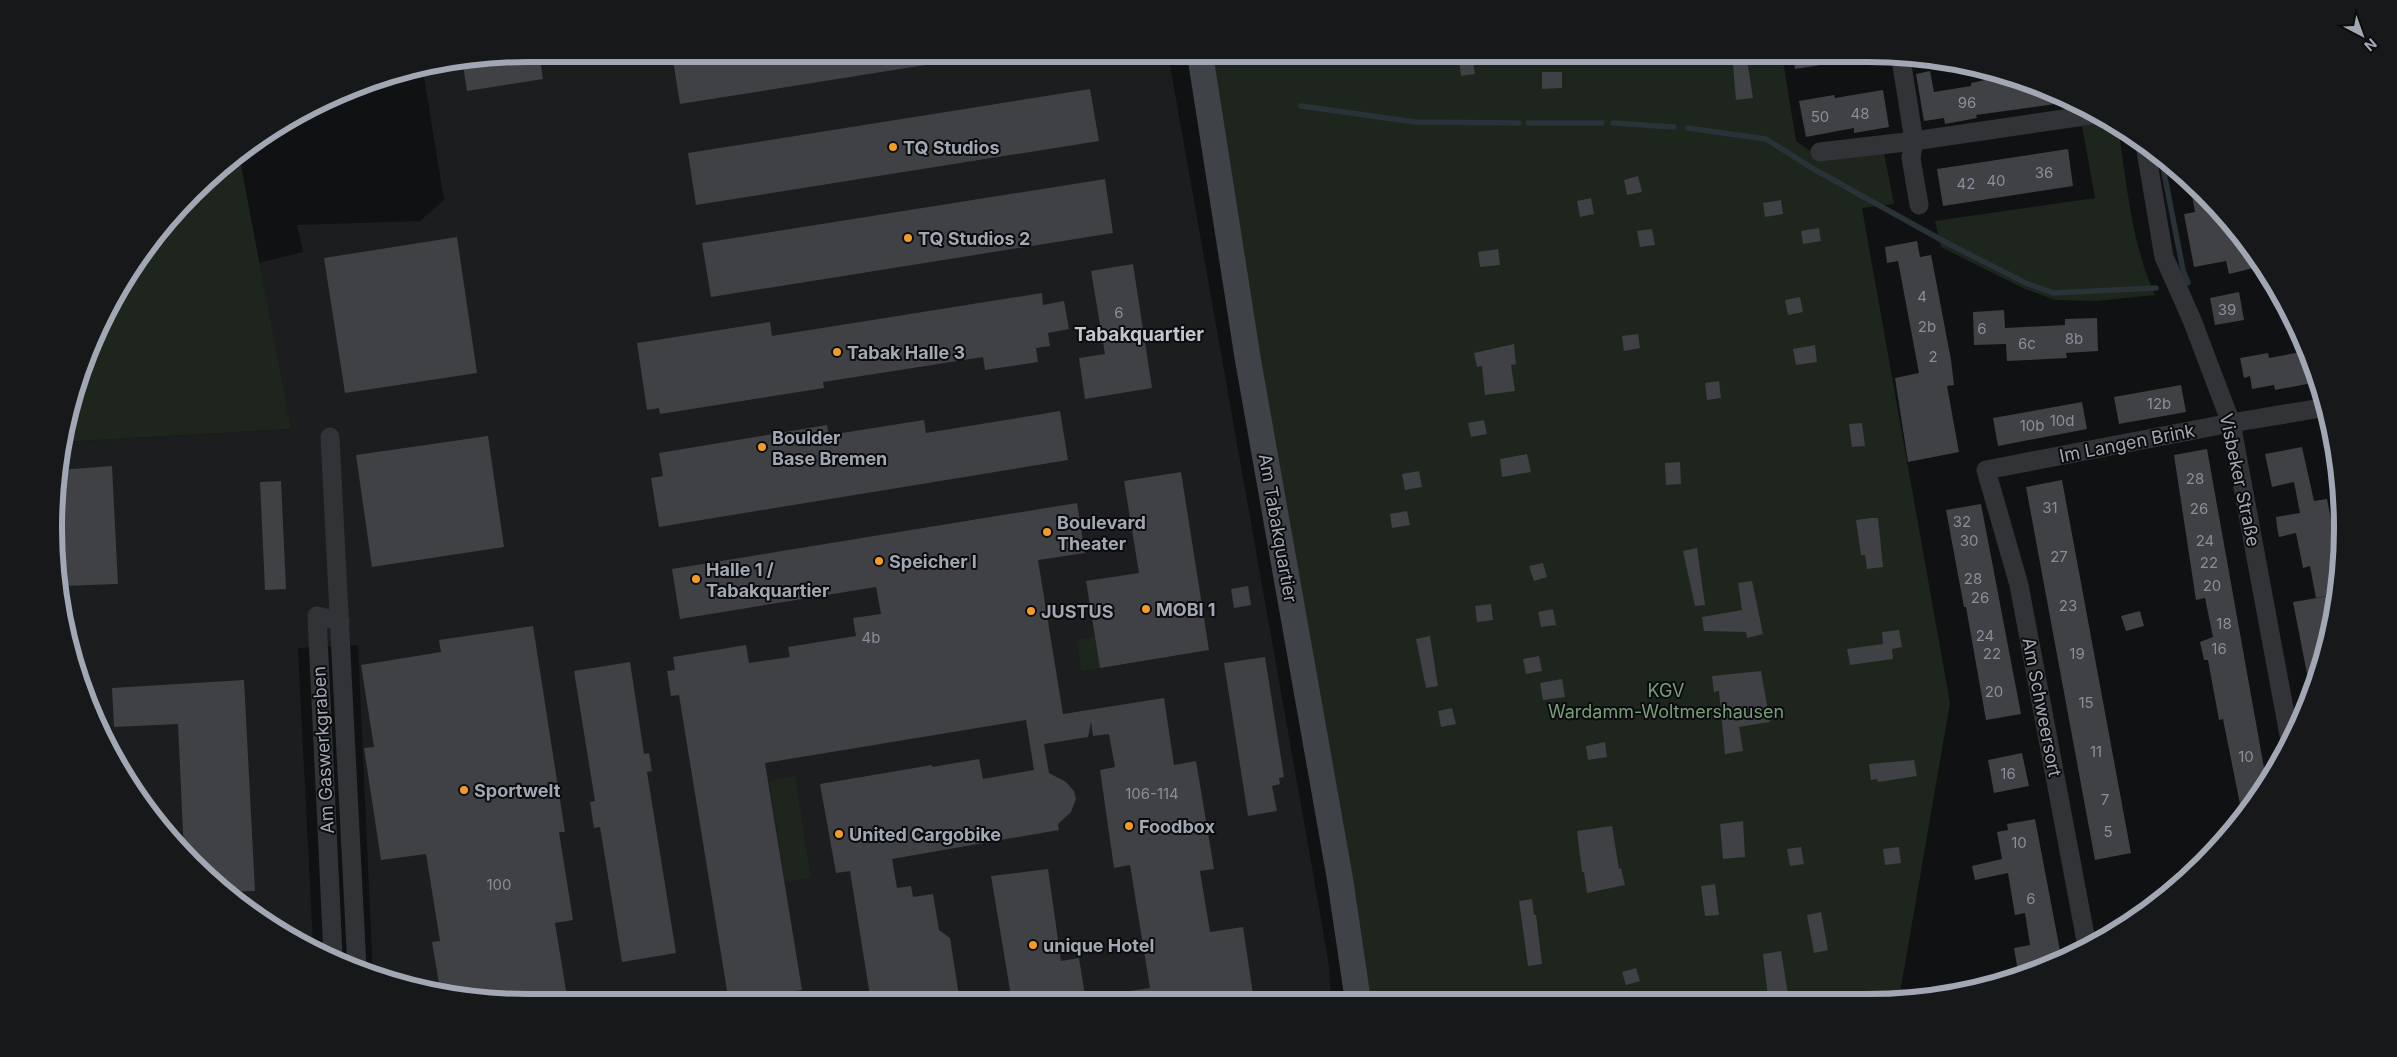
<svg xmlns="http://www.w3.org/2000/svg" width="2397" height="1057" viewBox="0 0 2397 1057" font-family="Inter,sans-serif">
	<rect width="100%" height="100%" fill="#101112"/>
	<path fill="#1c1d1f" d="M529,54H1168L1312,867L1329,966L1331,1001L529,1003L376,978L373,976L358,645L298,648L313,945L239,905L171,841L118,766L63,621L54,528L62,442L290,429L258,263L303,252L297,225L420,221L444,200L423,71Z"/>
	<path fill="#1d251d" d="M1210,54H1782L1796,141L1825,161L1884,153L1894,204L1862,208L1950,703L1899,999L1368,1001Z
		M2109,122L2118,127C2127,184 2131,242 2155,295L2096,301L2055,300L2025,289L1941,247L1935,221L2095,198L2082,126Z
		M239,155L291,429L62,442L117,291L216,171Z
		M1095,637L1100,668L1081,671L1077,640Z
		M795,776L811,878L785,882L769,781Z"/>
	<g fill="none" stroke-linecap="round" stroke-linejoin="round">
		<path stroke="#293237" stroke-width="5.5" d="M1301,106L1415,122L1519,123
			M1528,123H1602
			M1613,123L1674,127
			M1688,128L1766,139L1817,171L1947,243L2028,284L2053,293L2156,288
			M2161,157L2183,270L2188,283"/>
	</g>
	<path fill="#3f4145" d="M528,54H539L543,79L467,91L463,65Z
		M672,54H944V62L680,104Z
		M1732,54H1746L1753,98L1736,100Z
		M1793,54H1840V62L1795,69Z
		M1472,56L1475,74L1461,76L1459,59Z
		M1930,71L1934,92L1971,86V83L2004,76L2021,79L2053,93L2055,104L1976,115L1977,118L1945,124L1944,118L1924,121L1916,74Z
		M1542,72H1562V88L1542,89Z
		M1090,89L1099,141L696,205L688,153Z
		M1883,90L1889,127L1854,133V128L1806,137L1799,101L1834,95L1835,98Z
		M2068,149L2073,186L1943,206L1937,169Z
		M1638,176L1642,192L1627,195L1624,180Z
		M1105,179L1113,233L711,297L702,243Z
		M2189,179L2245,240L2261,266L2229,274L2226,261L2194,267L2184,214L2195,212Z
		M1591,198L1594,214L1580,217L1577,201Z
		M1781,200L1783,214L1765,217L1763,203Z
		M1819,228L1821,241L1803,244L1801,231Z
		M1652,229L1655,245L1640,247L1637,231Z
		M457,237L477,373L345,393L324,258Z
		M1917,241L1920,257L1931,255L1934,270L1951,360L1954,385L1947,386L1959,452L1908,462L1895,378L1919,373L1898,261L1887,263L1885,247Z
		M1498,249L1500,265L1480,267L1478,252Z
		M1133,264L1152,388L1085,399L1079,358L1105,354L1091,271Z
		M2239,292L2244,320L2215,325L2210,298Z
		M1042,293L1043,305L1064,301L1069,329L1048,333L1050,346L1036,348L1038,362L985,370L983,357L823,382L824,388L660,414L659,408L647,410L637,343L770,322L772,336Z
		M1800,297L1803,312L1788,315L1785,300Z
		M2004,310L2005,328L2065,325V319L2097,318L2098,351L2066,353L2067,358L2007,361L2006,344L1974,345L1973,312Z
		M1638,334L1640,348L1624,351L1622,336Z
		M1514,344L1516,364L1511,365L1515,391L1485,395L1482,366L1477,367L1474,353Z
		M1815,345L1817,362L1796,365L1793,349Z
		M2307,351L2318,382L2275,390L2274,385L2252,389L2250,376L2244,378L2240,358L2268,353L2269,358Z
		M1719,381L1721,398L1707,400L1705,383Z
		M2181,385L2186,412L2119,424L2114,397Z
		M2082,402L2087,429L1998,446L1993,418Z
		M1060,411L1068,460L659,527L651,478L663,476L659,453L827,425L829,435L924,420L926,433Z
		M1484,420L1487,434L1471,437L1468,423Z
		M1862,423L1865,446L1852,447L1849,424Z
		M488,436L504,547L372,567L356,455Z
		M2302,447L2314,501L2327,499L2340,567L2338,594L2316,598L2310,566L2303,568L2296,533L2279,537L2277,527L2276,517L2300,513L2294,482L2272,487L2265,454Z
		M2207,449L2266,779L2243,819L2223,719L2219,720L2208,660H2204L2200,642L2213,637L2205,598L2196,600L2174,455Z
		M1527,454L1531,472L1502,477L1500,459Z
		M1680,462L1681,484L1666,485L1665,463Z
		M112,466L118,584L62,586L59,585L54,528L59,470Z
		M1419,471L1422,487L1405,490L1402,474Z
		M1181,472L1209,650L1100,668L1086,581L1139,573L1124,481Z
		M2062,480L2131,853L2095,860L2026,487Z
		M281,481L286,589L265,590L260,482Z
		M1077,503L1085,553L1038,560L1063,714L1164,698L1174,765L1196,761L1214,869L1200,871L1210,932L1243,927L1254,1001L1117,1002L1116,993L1150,988L1130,865L1114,868L1100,770L1115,767L1109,734L1093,736L1091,722L1088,737L1044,744L1049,773L1066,782L1074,791L1076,799L1071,812L1058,824L1059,830L892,859L897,888L911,886L913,897L933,894L939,930L950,938L960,1002H871L850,871L836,873L820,784L932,765V767L979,759L983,779L1034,770L1026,720L765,763L802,990L788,992L789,1002L729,1003L679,695L671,696L667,671L675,670L673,657L746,645L749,663L790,657L788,647L856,636L853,618L881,614L876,587L680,619L672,569Z
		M1981,504L2021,714L1986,720L1966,607H1964L1946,510Z
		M1407,511L1410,525L1392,528L1390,514Z
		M1871,518H1878L1883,567L1867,569L1865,555H1861L1856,520Z
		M1697,548L1705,605L1695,606L1683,551Z
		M1543,563L1547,577L1534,581L1529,566Z
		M1752,581L1763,634L1747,638L1746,632L1704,631L1702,617L1742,610L1738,583Z
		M1248,586L1251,605L1234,608L1231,589Z
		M2329,596L2333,617L2318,681L2311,694L2293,602Z
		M1491,604L1493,620L1477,622L1475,606Z
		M1553,609L1556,625L1541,627L1538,612Z
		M2140,611L2144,626L2126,631L2121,616Z
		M533,626L565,832H559L573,920L555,923L568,1003H528L440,989L432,942L440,941L426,854L381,860L364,748L374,747L361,665L441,652L439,640Z
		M1899,630L1902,647L1892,649L1893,659L1850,665L1847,649L1883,644L1882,632Z
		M1430,636L1438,686L1426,688L1416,639Z
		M1539,656L1542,671L1526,674L1523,659Z
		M1265,657L1284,777L1279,778L1280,784L1272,786L1277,811L1248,816L1224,663Z
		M630,662L644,754L649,753L652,771L647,772L676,953L622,962L600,827L594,828L590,802L595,801L574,671Z
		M1761,671L1770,722L1739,727L1743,751L1725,754L1719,691L1714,692L1712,676Z
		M1562,679L1565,697L1543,700L1540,683Z
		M244,680L255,891L226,892L184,854L178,724L114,727L112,688Z
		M1452,708L1456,724L1441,727L1438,711Z
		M1605,742L1607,757L1588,760L1586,746Z
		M2022,753L2029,786L1994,793L1988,760Z
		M1914,760L1917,776L1878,782L1877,779L1871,780L1869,764Z
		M2035,819L2062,961L2050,967L2018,972L2014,948L2030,945L2025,913L2015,915L2008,873L1975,880L1972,866L2002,859L1997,832L2008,830L2007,824Z
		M1743,821L1745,857L1723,859L1720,824Z
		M1612,826L1619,869L1621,868L1625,885L1587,893L1584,872H1582L1577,831Z
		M1801,847L1804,864L1790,866L1787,849Z
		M1899,847L1901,863L1885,865L1883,849Z
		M1048,869L1061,961L1079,958L1086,1002H1012L991,876Z
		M1715,884L1719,915L1705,916L1701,886Z
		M1532,899L1534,915H1536L1542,964L1528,966L1519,901Z
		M1821,912L1828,950L1814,953L1807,915Z
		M1781,951L1788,994L1768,997L1763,954Z
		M1636,968L1640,981L1626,985L1622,972Z"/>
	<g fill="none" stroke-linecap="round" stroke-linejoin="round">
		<path stroke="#313337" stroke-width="19" d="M1901,59L1914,141L2098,114
			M2145,145L2164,257L2192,320L2231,423L2289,735
			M1820,152L1914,141L1911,158L1919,205
			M330,437L357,968
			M2087,946L2019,585L1986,470L2231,423L2327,407
			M333,955L317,616L340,621"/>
		<path stroke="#3f4247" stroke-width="26" d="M1200,54L1248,360L1340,879L1358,1001"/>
	</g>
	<g fill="#f29b29" stroke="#0b0c0d" stroke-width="2">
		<circle cx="893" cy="147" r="5"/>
		<circle cx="908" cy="238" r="5"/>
		<circle cx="837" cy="352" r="5"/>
		<circle cx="762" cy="447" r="5"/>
		<circle cx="1047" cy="532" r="5"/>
		<circle cx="879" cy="561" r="5"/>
		<circle cx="696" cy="579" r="5"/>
		<circle cx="1146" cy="609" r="5"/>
		<circle cx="1031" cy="611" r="5"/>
		<circle cx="464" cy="790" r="5"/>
		<circle cx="1129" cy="826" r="5"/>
		<circle cx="839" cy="834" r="5"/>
		<circle cx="1033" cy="945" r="5"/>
	</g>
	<g text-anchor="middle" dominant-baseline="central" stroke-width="4" stroke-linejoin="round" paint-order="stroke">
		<g font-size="15" fill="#898e98">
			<text x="1967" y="102">96</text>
			<text x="1860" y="113">48</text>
			<text x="1820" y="116">50</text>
			<text x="2044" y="172">36</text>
			<text x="1996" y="180">40</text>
			<text x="1966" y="183">42</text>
			<text x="1922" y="296">4</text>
			<text x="2227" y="309">39</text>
			<text x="1119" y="312">6</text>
			<text x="1927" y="326">2b</text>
			<text x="1982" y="328">6</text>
			<text x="2074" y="338">8b</text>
			<text x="2027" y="343">6c</text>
			<text x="1933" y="356">2</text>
			<text x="2159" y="403">12b</text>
			<text x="2062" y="420">10d</text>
			<text x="2032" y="425">10b</text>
			<text x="2195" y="478">28</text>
			<text x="2050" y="507">31</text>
			<text x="2199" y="508">26</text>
			<text x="1962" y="521">32</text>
			<text x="1969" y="540">30</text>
			<text x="2205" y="540">24</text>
			<text x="2059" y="556">27</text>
			<text x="2209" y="562">22</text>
			<text x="1973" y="578">28</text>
			<text x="2212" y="585">20</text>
			<text x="1980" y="597">26</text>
			<text x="2068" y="605">23</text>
			<text x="2224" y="623">18</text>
			<text x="1985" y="635">24</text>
			<text x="871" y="637">4b</text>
			<text x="2219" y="648">16</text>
			<text x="1992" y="653">22</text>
			<text x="2077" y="653">19</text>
			<text x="1994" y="691">20</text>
			<text x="2086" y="702">15</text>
			<text x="2096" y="751">11</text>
			<text x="2246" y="756">10</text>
			<text x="2008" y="773">16</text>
			<text x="1152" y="793">106-114</text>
			<text x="2105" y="799">7</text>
			<text x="2108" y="831">5</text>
			<text x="2019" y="842">10</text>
			<text x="499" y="884">100</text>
			<text x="2031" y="898">6</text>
		</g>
		<g font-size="18" font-weight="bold" fill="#a2a8b3" stroke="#0b0c0d" text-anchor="start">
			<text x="903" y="147">TQ Studios</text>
			<text x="918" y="238">TQ Studios 2</text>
			<text x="847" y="352">Tabak Halle 3</text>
			<text x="772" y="437">Boulder<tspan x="772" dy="21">Base Bremen</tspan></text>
			<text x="1057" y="522">Boulevard<tspan x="1057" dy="21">Theater</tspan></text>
			<text x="889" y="561">Speicher I</text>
			<text x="706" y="569">Halle 1 /<tspan x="706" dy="21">Tabakquartier</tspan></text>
			<text x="1156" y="609">MOBI 1</text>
			<text x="1041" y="611">JUSTUS</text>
			<text x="474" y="790">Sportwelt</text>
			<text x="1139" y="826">Foodbox</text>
			<text x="849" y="834">United Cargobike</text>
			<text x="1043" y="945">unique Hotel</text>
		</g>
		<g font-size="18" fill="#a2a8b3" stroke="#0b0c0d">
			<text transform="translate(2127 443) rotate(-11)">Im Langen Brink</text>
			<text transform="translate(2240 480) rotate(78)">Visbeker Straße</text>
			<text transform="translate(1278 528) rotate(80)">Am Tabakquartier</text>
			<text transform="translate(2042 707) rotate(79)">Am Schweersort</text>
			<text transform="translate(323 750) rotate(-93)">Am Gaswerkgraben</text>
		</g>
		<g font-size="18" fill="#799e78" stroke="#0b0c0d">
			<text x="1666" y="690">KGV<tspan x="1666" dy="21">Wardamm-Woltmershausen</tspan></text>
		</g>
		<g font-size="19" font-weight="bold" fill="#c2c7cf" stroke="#0b0c0d">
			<text x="1139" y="334">Tabakquartier</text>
		</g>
	</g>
	<path d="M0 0H2397V1057H0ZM528 62H1868A466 466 0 0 1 2334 528V528A466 466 0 0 1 1868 994H528A466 466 0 0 1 62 528V528A466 466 0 0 1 528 62Z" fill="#17181a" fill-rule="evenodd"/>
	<path fill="none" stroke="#a2a8b3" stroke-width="6" d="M528 62H1868A466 466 0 0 1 2334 528V528A466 466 0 0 1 1868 994H528A466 466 0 0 1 62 528V528A466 466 0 0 1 528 62Z"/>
	<g transform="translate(2362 35) rotate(139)" stroke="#0b0c0d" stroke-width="4" paint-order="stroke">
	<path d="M0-4L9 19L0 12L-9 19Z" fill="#a2a8b3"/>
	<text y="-8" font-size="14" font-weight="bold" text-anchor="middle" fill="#a2a8b3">N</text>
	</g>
</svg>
